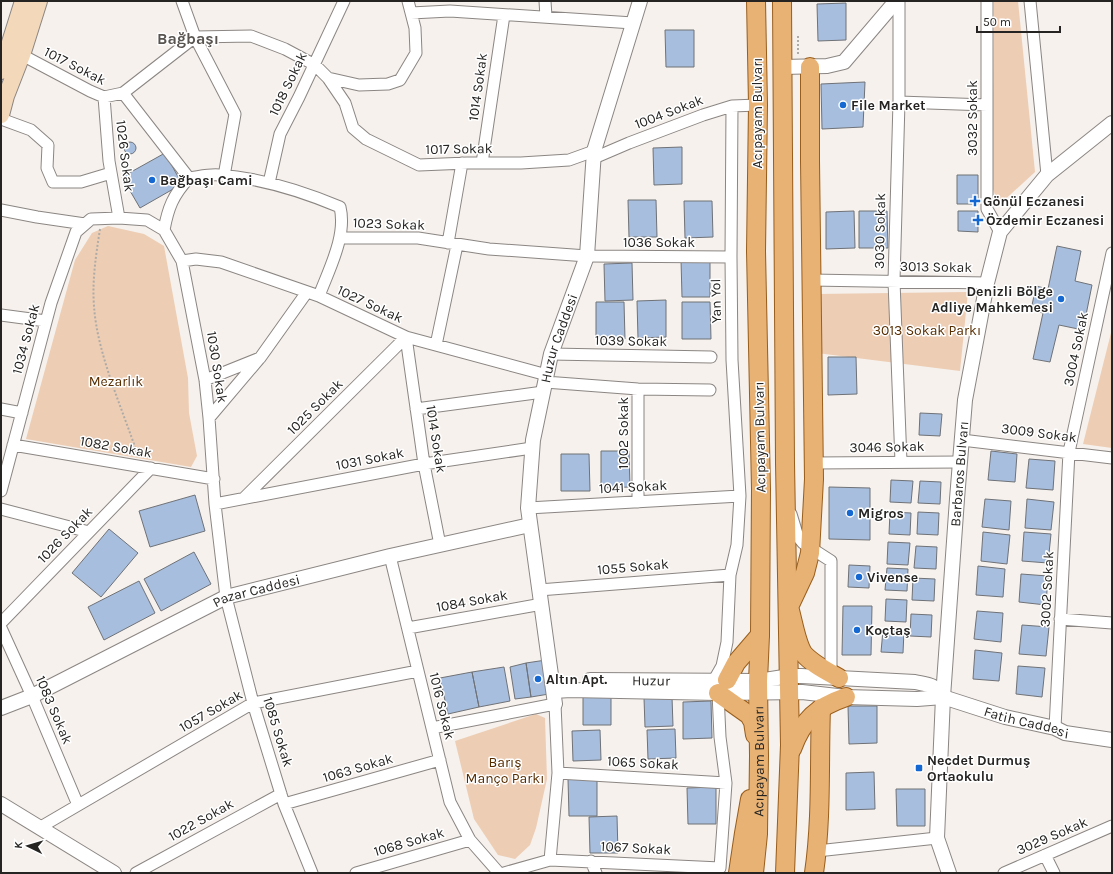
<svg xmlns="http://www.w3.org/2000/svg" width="1113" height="874" viewBox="0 0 1113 874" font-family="Karla,sans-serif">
	<rect width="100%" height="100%" fill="#f6f1ec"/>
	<path fill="#edcdb4" d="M994,1H1018L1035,172L999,205L992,187Z
		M108,226L144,234L164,246L188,378L189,413L197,456L191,467L26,439L75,260L92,233Z
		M968,292L960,371L817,353L816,294Z
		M1112,329V448L1083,444Z
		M536,714L545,718L547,779L536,828L530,845L515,859L498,855L474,819L455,741Z"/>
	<path fill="#a7bede" stroke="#6f7277" d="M846,3V40L818,41L817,4Z
		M665,30H694V67H666Z
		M865,82L863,127L822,129L821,84Z
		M124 148a6 6 0 1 1 12 0a6 6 0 1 1-12 0Z
		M682,147V184L654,185L653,148Z
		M165,153L182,184L140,208L122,177Z
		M957,175H978V204H957Z
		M628,200H656L657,237H629Z
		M684,201H712L713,237L685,238Z
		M854,211L855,248L826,249V212Z
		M859,211H887L888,248H859Z
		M958,211H978V232L958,231Z
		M1057,246L1081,251L1075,281L1092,285L1083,330L1059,325L1050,362L1033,359L1043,313L1031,310L1036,286L1048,289Z
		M681,260H710V297H682Z
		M632,263L633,300L605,301L604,264Z
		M666,300V337L638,338L637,301Z
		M596,302H624L625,339H596Z
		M682,302H710L711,339H682Z
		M828,357H856L857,394L828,395Z
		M920,413L942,414L940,436L919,435Z
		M601,451H629L630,487L601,488Z
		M991,451L1017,454L1015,482L988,480Z
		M561,454H589L590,491H561Z
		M1029,459L1055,461L1053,490L1026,488Z
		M891,480L913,481L911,503L890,502Z
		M920,481L941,482L940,504L918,503Z
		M829,487L870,488V540L829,539Z
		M195,495L205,531L150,547L139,511Z
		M985,499L1011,501L1009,530L982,527Z
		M1027,499L1054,502L1051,530L1025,528Z
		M890,512L911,513L910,535L889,534Z
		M918,512L939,513L938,535L917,534Z
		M109,529L138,553L101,597L72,573Z
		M983,532L1010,535L1007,564L981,561Z
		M1024,532L1051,534L1048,563L1022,561Z
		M888,542L910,543L908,565L887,564Z
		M916,546L937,547L936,569L914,568Z
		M194,552L211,584L161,611L144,579Z
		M849,565L870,566L869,588L848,587Z
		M978,566L1005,569L1003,597L976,595Z
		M887,568L908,569L907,591L885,590Z
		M1021,574L1048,576L1046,605L1019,602Z
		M913,578L935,579L934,601L912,600Z
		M139,581L155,613L104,640L88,607Z
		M886,599L907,600L906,622L885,621Z
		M843,606H872L871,655H842Z
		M977,611L1003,613L1001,642L974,639Z
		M911,614L932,615L931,637L910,636Z
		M1022,625L1049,627L1046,656L1019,654Z
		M883,630L904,631L903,653L881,652Z
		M975,650L1002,653L999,681L973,679Z
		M546,660L549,694L531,697L526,663Z
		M526,663L531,697L515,699L510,667Z
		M1018,666L1045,668L1042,697L1016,694Z
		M504,667L510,701L479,707L472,672Z
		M472,672L479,707L448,714L440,678Z
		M611,695V725H583V696Z
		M672,697L673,726L645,727L644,698Z
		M711,701L712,738L683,739V702Z
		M848,706H877V743L849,744Z
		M675,729L676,758L648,759L647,730Z
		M600,730L601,760L573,761L572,731Z
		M874,772L875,809L846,810V773Z
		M568,779H597V816H569Z
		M716,787V824H688L687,788Z
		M896,789H925V826H897Z
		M617,816L618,853H590L589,817Z"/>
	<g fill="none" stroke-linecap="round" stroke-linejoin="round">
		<defs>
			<path id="minor" d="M182,1L195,37L235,114L224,176
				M545,1L546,17
				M899,1V102L894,281L901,462
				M987,1V209L1000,232
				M1030,1L1047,175
				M411,13L450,11L633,23
				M22,55L90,91L104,97L123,93L195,37L251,36L285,49L315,65L328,78L345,103L353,128L366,139L419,165L467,163H521L569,160L594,151
				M328,78L359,85L388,84L400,80L416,53L415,28L408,1
				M123,93L189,178
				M104,97L109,161L119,218
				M899,102L987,105
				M1,119L31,130L48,145L47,168L53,182H81L111,173
				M594,158L629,143L703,115L732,106L758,105
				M482,163L504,15
				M269,183L280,134L299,97L344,1
				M1,210L37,217L85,224
				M164,230C168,208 173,195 189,178C198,177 209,174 219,175C261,178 302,191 340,207C347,236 329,269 319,296
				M341,238H418L489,249L587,256L731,257
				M448,243L462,163
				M182,261L196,259L221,262L319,296L406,337L547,375
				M811,280L987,283
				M1,315L46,321
				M406,337L424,464L440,545
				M436,345L457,245
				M551,354L711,357
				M205,380L260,358L307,292
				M545,382L638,389L710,390
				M638,389V502
				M1,409L22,413
				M416,409L543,392
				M209,418L259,359
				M962,440L1112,458
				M13,445L214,479
				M813,463L960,462
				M1,491L51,303L76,232L91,219L119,218L147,220L164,230L182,261L205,380L209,418L215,504L226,597L253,703L284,804L312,873
				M244,498L406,337
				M215,504L424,464L532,448
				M528,508L740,496
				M1,509L89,532
				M791,514L798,537L803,543L831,561V673
				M390,556L450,802L470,840L499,873
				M539,590L730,575
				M1060,619L1112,623
				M1,623L151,468
				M1,628L32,696L78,805
				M408,628L542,604
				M714,680L722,666L727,642L730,575L737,545L740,496L732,360L731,257L732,106
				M432,728L555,704L558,773L550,860
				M1055,728L1069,452L1112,253
				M558,773L726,783
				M284,804L440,760
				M39,828L253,703L418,671
				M817,851L937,838
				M1045,855L1054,873
				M591,861L596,873
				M136,873L281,794
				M356,873L470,840
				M504,873L550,860L720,868L726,783L720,737L718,693
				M1004,873L1112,826"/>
			<g id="tertiary">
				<path d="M782,67L827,66L844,62L896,1"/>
				<path id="s1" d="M590,680L758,681L790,676H801L915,682C930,685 934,684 943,697"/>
				<path id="s2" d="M554,691L571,690L718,693L802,692L846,697L917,699L943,697L1005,717L1055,728L1065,733L1112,740"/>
				<path id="s3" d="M555,704L528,508L533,440L551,354L587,256L594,151L640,1"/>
				<path id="s4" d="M1,708L32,696L226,597L390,556L530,525"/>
				<path d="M1,804L114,873"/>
				<path id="s5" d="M949,873L937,838L943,697L957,499L965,400L987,283L1000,232L1047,175L1112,123"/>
			</g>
			<path id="secondary" d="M1,71L23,1
				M1,115L6,96L22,55L39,1"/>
			<g id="primary">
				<path d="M782,1L785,463L790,745L785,873"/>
				<path d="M810,67V161L814,479L810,553L805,573L789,607C793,620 796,642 803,653C812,664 827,671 839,678"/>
				<path d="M727,680L736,663L760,635"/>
				<path d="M718,693L749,715L753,722L755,735"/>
				<path d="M792,749C803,719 817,707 846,697"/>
				<path d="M738,873L744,833L750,799"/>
				<path id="s6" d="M754,873L758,834L759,756L758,681L760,635L761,489L756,251L758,105L756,1"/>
				<path d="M814,873C822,818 819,763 821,708"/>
			</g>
		</defs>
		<use href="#minor" stroke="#8b8683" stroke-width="13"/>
		<use href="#tertiary" stroke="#8b8683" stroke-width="16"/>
		<use href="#secondary" stroke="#8b8683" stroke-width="18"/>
		<use href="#primary" stroke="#995e1c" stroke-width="20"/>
		<path stroke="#aeaba7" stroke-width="2" stroke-dasharray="2 2" stroke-linecap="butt" d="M798,36V56
			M100,229C96,255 92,280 94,306C97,354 123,410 138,456"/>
		<use href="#minor" stroke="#fff" stroke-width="11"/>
		<use href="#tertiary" stroke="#fff" stroke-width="14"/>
		<use href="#secondary" stroke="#f3d8ba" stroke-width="16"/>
		<use href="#primary" stroke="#e8b274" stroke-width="18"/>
	</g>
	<g fill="#1568d2" stroke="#fff" stroke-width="1.5">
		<circle cx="843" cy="105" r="4"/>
		<circle cx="152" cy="180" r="4"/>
		<path d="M973 195h4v4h4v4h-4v4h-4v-4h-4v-4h4z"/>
		<path d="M976 214h4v4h4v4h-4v4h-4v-4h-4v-4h4z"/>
		<circle cx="1061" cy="299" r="4"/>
		<circle cx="850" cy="513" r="4"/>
		<circle cx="859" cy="577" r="4"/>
		<circle cx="857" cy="630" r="4"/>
		<circle cx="538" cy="679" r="4"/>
		<rect x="915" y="764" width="8" height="8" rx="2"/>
	</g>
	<g text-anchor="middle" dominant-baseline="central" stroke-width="3" stroke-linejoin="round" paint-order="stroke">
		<g font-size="14" fill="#252422" stroke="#fff">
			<text transform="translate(75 66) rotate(27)">1017 Sokak</text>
			<text transform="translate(288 84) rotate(-64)">1018 Sokak</text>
			<text transform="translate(478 87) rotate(-82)">1014 Sokak</text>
			<text transform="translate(669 112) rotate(-21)">1004 Sokak</text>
			<text transform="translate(757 113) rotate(-90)">Acıpayam Bulvarı</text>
			<text transform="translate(972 118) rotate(-90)">3032 Sokak</text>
			<text transform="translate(459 149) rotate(-1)">1017 Sokak</text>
			<text transform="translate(125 156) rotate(83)">1026 Sokak</text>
			<text transform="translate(389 224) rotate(2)">1023 Sokak</text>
			<text transform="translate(880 231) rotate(-89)">3030 Sokak</text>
			<text x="659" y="242">1036 Sokak</text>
			<text transform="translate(936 267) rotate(1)">3013 Sokak</text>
			<text transform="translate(716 301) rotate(-91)">Yan Yol</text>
			<text transform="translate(370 304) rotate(25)">1027 Sokak</text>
			<text transform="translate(26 339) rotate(-75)">1034 Sokak</text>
			<text stroke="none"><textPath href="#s3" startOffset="371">Huzur Caddesi</textPath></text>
			<text transform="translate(631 341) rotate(1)">1039 Sokak</text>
			<text transform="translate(1076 349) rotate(-78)">3004 Sokak</text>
			<text transform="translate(217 367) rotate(81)">1030 Sokak</text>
			<text transform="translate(315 407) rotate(-45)">1025 Sokak</text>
			<text transform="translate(623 433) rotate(-90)">1002 Sokak</text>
			<text transform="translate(1039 433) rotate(7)">3009 Sokak</text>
			<text transform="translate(760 437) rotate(-91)">Acıpayam Bulvarı</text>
			<text transform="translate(436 439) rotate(81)">1014 Sokak</text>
			<text transform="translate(116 447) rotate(10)">1082 Sokak</text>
			<text transform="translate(887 447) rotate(-1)">3046 Sokak</text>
			<text transform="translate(370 459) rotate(-11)">1031 Sokak</text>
			<text stroke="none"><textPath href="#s5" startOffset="402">Barbaros Bulvarı</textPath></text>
			<text transform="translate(633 487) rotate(-3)">1041 Sokak</text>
			<text transform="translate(65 535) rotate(-46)">1026 Sokak</text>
			<text transform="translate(633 567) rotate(-5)">1055 Sokak</text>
			<text transform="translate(1047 589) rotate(-87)">3002 Sokak</text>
			<text stroke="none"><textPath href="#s4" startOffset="282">Pazar Caddesi</textPath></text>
			<text transform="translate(472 601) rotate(-10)">1084 Sokak</text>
			<text stroke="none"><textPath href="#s1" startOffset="61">Huzur</textPath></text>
			<text transform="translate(442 706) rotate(76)">1016 Sokak</text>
			<text transform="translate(54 710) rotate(67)">1083 Sokak</text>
			<text transform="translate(211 711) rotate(-30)">1057 Sokak</text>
			<text stroke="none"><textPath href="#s2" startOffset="477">Fatih Caddesi</textPath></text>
			<text transform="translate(278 732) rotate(73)">1085 Sokak</text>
			<text stroke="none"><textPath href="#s6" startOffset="112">Acıpayam Bulvarı</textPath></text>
			<text transform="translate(643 763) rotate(3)">1065 Sokak</text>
			<text transform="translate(358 768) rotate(-16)">1063 Sokak</text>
			<text transform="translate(201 820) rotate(-29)">1022 Sokak</text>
			<text transform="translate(1052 836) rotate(-23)">3029 Sokak</text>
			<text transform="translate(409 842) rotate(-16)">1068 Sokak</text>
			<text transform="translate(636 848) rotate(3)">1067 Sokak</text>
		</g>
		<g font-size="14" font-weight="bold" fill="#252422" stroke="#fff" text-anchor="start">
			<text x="851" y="105">File Market</text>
			<text x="160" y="180">Bağbaşı Cami</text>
			<text x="983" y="201">Gönül Eczanesi</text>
			<text x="986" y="220">Özdemir Eczanesi</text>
			<text x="1053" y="291" text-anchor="end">Denizli Bölge<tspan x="1053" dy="16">Adliye Mahkemesi</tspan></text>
			<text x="858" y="513">Migros</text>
			<text x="867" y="577">Vivense</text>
			<text x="865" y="630">Koçtaş</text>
			<text x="546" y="679">Altın Apt.</text>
			<text x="927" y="760">Necdet Durmuş<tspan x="927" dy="16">Ortaokulu</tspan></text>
		</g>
		<g font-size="14" fill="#572d00" stroke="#fff">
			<text x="927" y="330">3013 Sokak Parkı</text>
			<text x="116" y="381">Mezarlık</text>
			<text x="505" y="762">Barış<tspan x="505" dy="16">Manço Parkı</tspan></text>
		</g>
		<g font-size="16" font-weight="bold" fill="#585450" stroke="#fff">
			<text x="188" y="38">Bağbaşı</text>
		</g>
	</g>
	<rect width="1113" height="874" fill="none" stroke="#252422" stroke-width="4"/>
	<g transform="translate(28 846) rotate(275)" stroke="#ffffff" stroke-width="3" paint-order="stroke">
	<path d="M0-3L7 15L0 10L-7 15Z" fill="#252422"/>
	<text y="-6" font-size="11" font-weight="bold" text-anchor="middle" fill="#252422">K</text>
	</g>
	<path d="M977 26v6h83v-6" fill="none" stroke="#252422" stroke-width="2"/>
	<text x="983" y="26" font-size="12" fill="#252422" stroke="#ffffff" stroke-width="3" paint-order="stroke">50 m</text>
</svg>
